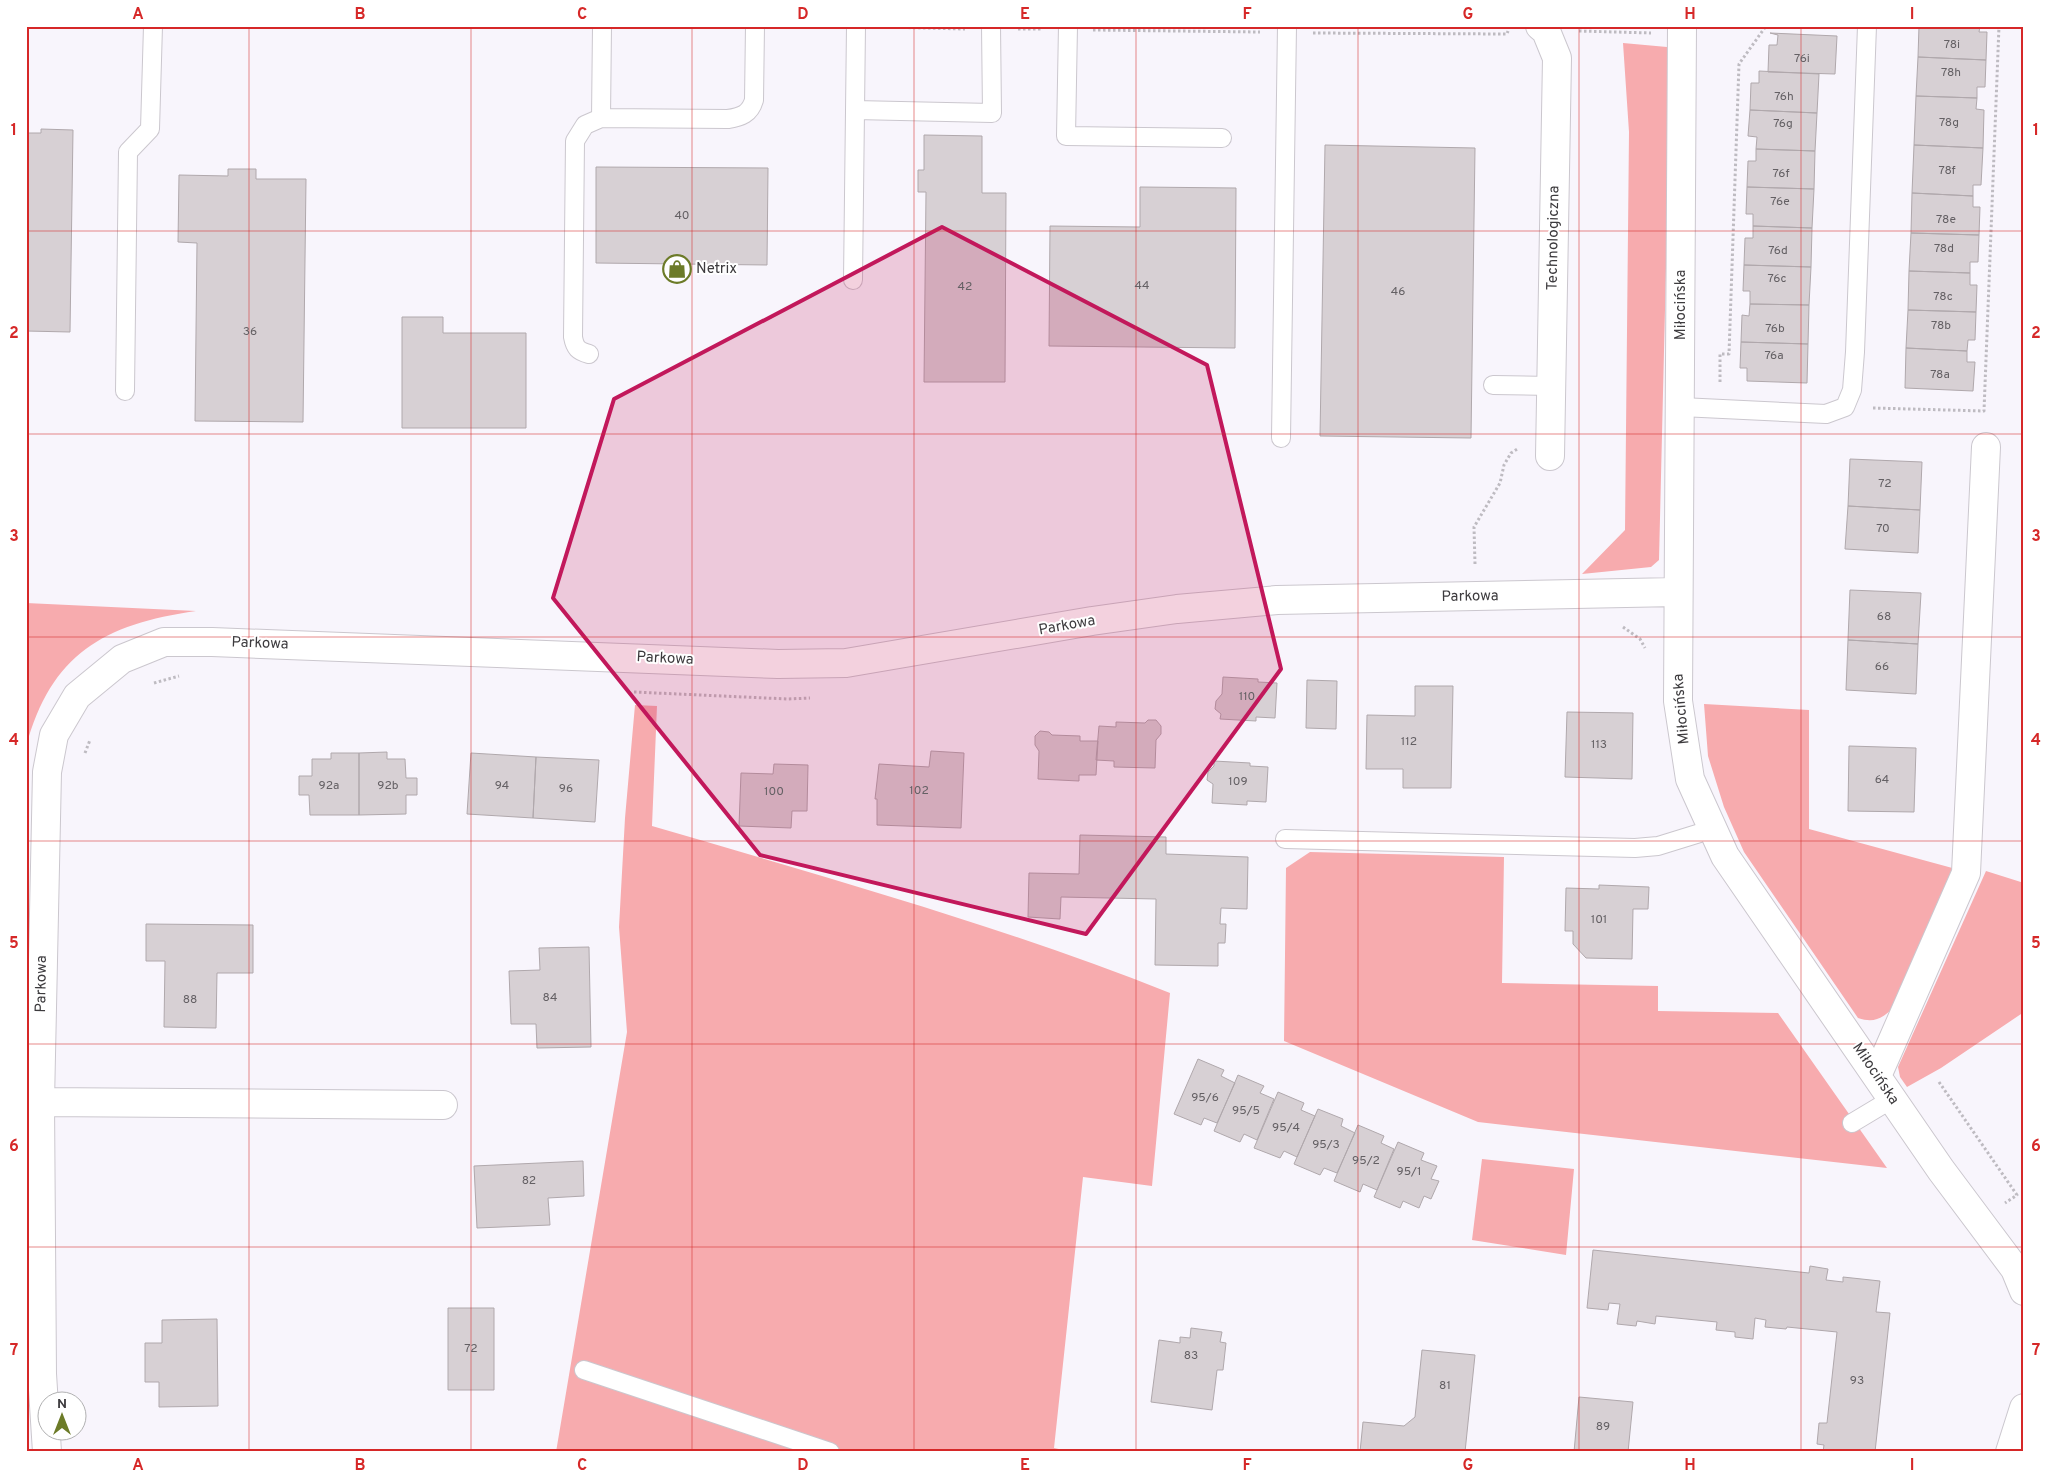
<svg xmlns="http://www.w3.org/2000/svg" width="2050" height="1478" viewBox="0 0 2050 1478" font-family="Overpass,sans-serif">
	<rect width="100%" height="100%" fill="#f8f5fc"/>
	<path fill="#f7abae" d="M1623,43L1667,47L1671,59L1659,560L1651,567L1582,574L1625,530L1629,132Z
		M26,603L196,611C104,624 51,654 26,747Z
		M1704,704L1809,710V829L1956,869L1896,1005C1884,1017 1876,1024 1858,1018L1744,852L1724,807L1708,756Z
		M635,705L657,706L652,826C826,877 1001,926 1170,993L1152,1186L1083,1177L1054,1448L1073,1452H556L627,1032L619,927L625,818Z
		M1310,852L1504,857L1502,983L1658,986V1011L1778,1013L1887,1168L1478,1122L1284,1041L1286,868Z
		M1986,871L2024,883V1012L1941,1068L1907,1087L1900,1077L1898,1067Z
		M1482,1159L1574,1169L1566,1255L1472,1240Z"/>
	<path fill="#d7d0d4" stroke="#b0a8ac" d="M1919,26H1980L1979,32H1987L1986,60L1918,57Z
		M1770,33L1837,36L1835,74L1768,72L1769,45H1777L1778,35Z
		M1918,57L1986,60L1985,87H1977V98L1916,96Z
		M1759,71L1819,74L1817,113L1750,110L1751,83H1759Z
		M1916,96L1977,98L1976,109L1984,110L1983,148L1914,145Z
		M1750,110L1817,113L1815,151L1756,149L1757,137L1748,136Z
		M41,129L73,130L70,332L26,331V133H41Z
		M924,135L982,136V193H1006L1005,382H924L926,192H918V170H924Z
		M1325,145L1475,148L1471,438L1320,436Z
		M1914,145L1983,148L1981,185H1973V196L1912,193Z
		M1756,149L1815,151L1814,189L1747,187L1748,161H1756Z
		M596,167L768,168L767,265L596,263Z
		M228,169H256V179H306L303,422L195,421L197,243L178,242L179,175L228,176Z
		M1140,187L1236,188L1235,348L1049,346L1050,226L1140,227Z
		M1747,187L1814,189L1812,228L1753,226V214H1746Z
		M1912,193L1973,196V207H1980L1979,235L1911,233Z
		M1753,226L1812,228L1811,267L1744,265L1745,238H1753Z
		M1911,233L1979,235L1978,262H1970V273L1909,271Z
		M1744,265L1811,267L1809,305L1750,304V291H1743Z
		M1909,271L1970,273V285H1977L1976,312L1908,310Z
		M1750,304L1809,305L1808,344L1741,342L1742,315L1749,316Z
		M1908,310L1976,312L1975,340H1968L1967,351L1906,348Z
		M402,317H443V333H526V428H402Z
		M1741,342L1808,344L1807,383L1747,381V368H1740Z
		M1906,348L1967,351V362H1975L1973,391L1905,388Z
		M1850,459L1922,462L1920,510L1848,506Z
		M1848,506L1920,510L1918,553L1845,549Z
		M1850,590L1921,593L1918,644L1848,640Z
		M1848,640L1918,644L1916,694L1846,690Z
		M1223,677L1258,679V682L1277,683L1275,718L1256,717V721L1220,719L1221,714L1215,709L1216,701L1222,694Z
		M1307,680L1337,681L1336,729L1306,728Z
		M1415,686H1453L1451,788H1403V769H1366L1367,715L1415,716Z
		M1567,712L1633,713L1632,779L1565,777Z
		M1148,720H1156L1161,726V734L1156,740L1155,768L1114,767V761L1096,760L1099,726L1116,727V722L1145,723Z
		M1040,731L1049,732L1052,735L1080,736V741H1098L1096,775H1079V781L1038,779L1039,751L1035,745V736Z
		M1849,746L1916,748L1914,812L1848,811Z
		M931,751L964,753L961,828L877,825V799H875L879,764L929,767Z
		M387,752V759H405L406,778H417V795H406V814L359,815V753Z
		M331,753H359V815H310L309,795H299V776H312V759H331Z
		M471,753L536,757L533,818L467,814Z
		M536,757L599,760L595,822L533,818Z
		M1214,761L1250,763V766L1268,767L1266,802L1247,801V805L1212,803L1213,784L1207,780L1208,772L1214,766Z
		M774,764L808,765L807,811H792L791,828L739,826L741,773L773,774Z
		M1080,835L1166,837V854L1248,857L1247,909L1221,908L1220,924H1226L1225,943H1218V966L1155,965L1156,899L1061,897L1060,919L1028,917L1029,873L1079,874Z
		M1599,885L1649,887L1648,909H1633L1632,959L1586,958L1573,944V931H1565L1566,888L1599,889Z
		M146,924L253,925V973H217L216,1028L164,1027L165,961H146Z
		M589,947L591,1047L537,1048L536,1024H511L509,971L540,970L539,948Z
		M1198,1059L1224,1070L1221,1076L1235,1083L1217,1123L1204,1118L1201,1125L1174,1114Z
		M1238,1075L1264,1086L1260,1093L1274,1099L1257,1140L1244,1134L1240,1142L1214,1131Z
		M1278,1092L1304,1103L1301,1110L1315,1116L1297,1157L1284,1151L1280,1158L1254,1148Z
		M1318,1109L1343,1119L1341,1126L1355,1133L1337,1173L1324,1168L1320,1175L1294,1164Z
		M1358,1125L1384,1136L1381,1143L1394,1149L1377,1190L1363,1184L1360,1192L1334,1181Z
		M1398,1142L1424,1153L1421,1160L1437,1166L1431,1179L1439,1181L1431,1199L1424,1196L1419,1208L1403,1201L1400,1208L1374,1197Z
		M583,1161L584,1196L548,1198L550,1225L477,1228L474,1166Z
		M1593,1250L1809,1273L1810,1266L1828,1269L1826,1280L1843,1282V1277L1880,1281L1876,1312L1890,1313L1875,1452H1823L1824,1445L1817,1444L1819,1423H1827L1837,1332L1787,1327L1786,1329L1765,1327L1766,1320L1755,1318L1753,1339L1735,1337V1332L1716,1330L1717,1322L1656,1316L1655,1324L1637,1321L1636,1326L1617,1324L1620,1304L1609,1303L1608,1310L1587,1308Z
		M448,1308H494V1390H448Z
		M217,1319L218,1406L159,1407V1382H145V1343H162V1320Z
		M1191,1328L1222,1332L1220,1342L1226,1343L1223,1370H1217L1212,1410L1151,1402L1159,1340L1180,1343V1337L1190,1338Z
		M1422,1350L1475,1355L1465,1452H1360L1363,1422L1404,1426L1415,1417Z
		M1579,1397L1633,1402L1628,1452H1574Z"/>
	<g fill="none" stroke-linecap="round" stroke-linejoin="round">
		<defs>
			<path id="lane" d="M1068,26L1066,136L1222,138
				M855,110L992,113L991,26
				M601,118L728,119C741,117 750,114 754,100L755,26
				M853,280L856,26
				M589,354C578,351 575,348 573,337L575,141L585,125L601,118L602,26
				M1493,385L1551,386
				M125,391L128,152L150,129L153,26
				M1681,407L1826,414L1845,407L1852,390L1855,352L1867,26
				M1281,438L1287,26
				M1285,839L1635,848L1658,846L1713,829
				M1852,1123L1892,1099
				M584,1370L830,1452"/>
			<path id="street" d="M1540,26L1546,31L1557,58L1550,456
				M1682,26L1678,701L1690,779L1725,856L1941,1170L2015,1269L2024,1291
				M1877,1076L1966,873L1986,447
				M40,1102L443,1105
				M47,1452L42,1374L40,1102L47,772L54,735L77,696L122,659L164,642H212L778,664L846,663L1092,621L1177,609L1277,600L1677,592"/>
			<path id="secondary" d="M2010,1452L2024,1408"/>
		</defs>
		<use href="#lane" stroke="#cbc7ce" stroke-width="20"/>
		<use href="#street" stroke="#cbc7ce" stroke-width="30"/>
		<use href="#secondary" stroke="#cbc7ce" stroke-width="30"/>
		<path stroke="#bebbc1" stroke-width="3" stroke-dasharray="2.5 2.5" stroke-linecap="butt" d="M818,26L830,27
			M883,27L965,29
			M1018,29H1042
			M1093,30L1260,32
			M1579,31L1651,33
			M1313,33L1507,34L1508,31
			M1720,382V354H1729L1739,64L1766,26
			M1873,408L1984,411L1999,26
			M1475,564L1474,527L1500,483L1504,465L1511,453L1519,448
			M1623,627L1640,639L1645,648
			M154,683L179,676
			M634,692L788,699L810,698
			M85,753L90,740
			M1939,1082L2017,1195L2005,1203"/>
		<use href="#lane" stroke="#fff" stroke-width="18"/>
		<use href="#street" stroke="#fff" stroke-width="28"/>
		<use href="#secondary" stroke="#fff" stroke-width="28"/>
	</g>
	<path fill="#c2185b" fill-opacity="0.2" stroke="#c2185b" stroke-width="4" stroke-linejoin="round" d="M942,227L1207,365L1281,669L1086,934L760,855L553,598L614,399Z"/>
	<path fill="none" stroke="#d62828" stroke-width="1" stroke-opacity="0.55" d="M249,26V1452M471,26V1452M692,26V1452M914,26V1452M1136,26V1452M1358,26V1452M1579,26V1452M1801,26V1452M26,231H2024M26,434H2024M26,637H2024M26,841H2024M26,1044H2024M26,1247H2024"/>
	<defs>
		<symbol id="shop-ring" viewBox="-11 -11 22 22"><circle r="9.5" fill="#fff" stroke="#6c7b28" stroke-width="1.5"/><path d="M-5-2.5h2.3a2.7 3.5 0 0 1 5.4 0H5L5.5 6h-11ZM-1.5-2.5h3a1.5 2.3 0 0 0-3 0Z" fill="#6c7b28"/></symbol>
	</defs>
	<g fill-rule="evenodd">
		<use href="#shop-ring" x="661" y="253" width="32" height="32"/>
	</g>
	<g text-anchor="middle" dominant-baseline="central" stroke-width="4" stroke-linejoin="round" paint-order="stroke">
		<g font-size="12" fill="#646064">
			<text x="1952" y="45">78i</text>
			<text x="1802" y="59">76i</text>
			<text x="1951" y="73">78h</text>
			<text x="1784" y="97">76h</text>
			<text x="1949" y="123">78g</text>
			<text x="1783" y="124">76g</text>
			<text x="1947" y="171">78f</text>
			<text x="1781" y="174">76f</text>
			<text x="1780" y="202">76e</text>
			<text x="682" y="216">40</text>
			<text x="1946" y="220">78e</text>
			<text x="1944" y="249">78d</text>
			<text x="1778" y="251">76d</text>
			<text x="1777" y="279">76c</text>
			<text x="1142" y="286">44</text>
			<text x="965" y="287">42</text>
			<text x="1398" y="292">46</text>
			<text x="1943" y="297">78c</text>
			<text x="1941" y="326">78b</text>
			<text x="1775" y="329">76b</text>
			<text x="250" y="332">36</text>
			<text x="1774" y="356">76a</text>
			<text x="1940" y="375">78a</text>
			<text x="1885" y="484">72</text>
			<text x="1883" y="529">70</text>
			<text x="1884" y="617">68</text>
			<text x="1882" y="667">66</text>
			<text x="1247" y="697">110</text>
			<text x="1409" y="742">112</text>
			<text x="1599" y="745">113</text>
			<text x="1882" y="780">64</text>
			<text x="1238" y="782">109</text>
			<text x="329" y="786">92a</text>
			<text x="388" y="786">92b</text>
			<text x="502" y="786">94</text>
			<text x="566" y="789">96</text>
			<text x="919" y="791">102</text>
			<text x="774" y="792">100</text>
			<text x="1599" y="920">101</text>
			<text x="550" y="998">84</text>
			<text x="190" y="1000">88</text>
			<text x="1205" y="1098">95/6</text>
			<text x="1246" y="1111">95/5</text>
			<text x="1286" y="1128">95/4</text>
			<text x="1326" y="1145">95/3</text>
			<text x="1366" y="1161">95/2</text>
			<text x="1409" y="1172">95/1</text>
			<text x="529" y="1181">82</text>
			<text x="471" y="1349">72</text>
			<text x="1191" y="1356">83</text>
			<text x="1857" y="1381">93</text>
			<text x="1445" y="1386">81</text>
			<text x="1603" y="1427">89</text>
		</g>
		<g font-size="15" fill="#3d3b3e" stroke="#fff">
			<text transform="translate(1554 238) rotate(-89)">Technologiczna</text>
			<text transform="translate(1681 305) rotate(-90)">Miłocińska</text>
			<text transform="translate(1470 597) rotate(-1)">Parkowa</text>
			<text transform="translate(1067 626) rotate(-10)">Parkowa</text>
			<text transform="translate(260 644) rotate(2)">Parkowa</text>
			<text transform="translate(665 659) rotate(3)">Parkowa</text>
			<text transform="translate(1682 709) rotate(-95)">Miłocińska</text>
			<text transform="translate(42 984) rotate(-89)">Parkowa</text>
			<text transform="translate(1875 1074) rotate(56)">Miłocińska</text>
		</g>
		<g font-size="15" fill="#3d3b3e" stroke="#fff" text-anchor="start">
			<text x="696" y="269">Netrix</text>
		</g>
	</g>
	<rect width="2050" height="1478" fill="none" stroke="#ffffff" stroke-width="55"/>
	<g transform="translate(62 1416)"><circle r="24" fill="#ffffff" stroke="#b1b1b2"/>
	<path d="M0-4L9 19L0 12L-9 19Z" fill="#6c7b28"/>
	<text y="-8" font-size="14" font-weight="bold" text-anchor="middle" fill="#3d3b3e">N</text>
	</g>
	<rect x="28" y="28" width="1994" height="1422" fill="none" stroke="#d62828" stroke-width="2"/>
	<g font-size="16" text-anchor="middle" font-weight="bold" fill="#d62828">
		<text x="138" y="19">A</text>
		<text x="360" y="19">B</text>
		<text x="582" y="19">C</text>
		<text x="803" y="19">D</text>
		<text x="1025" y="19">E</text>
		<text x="1247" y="19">F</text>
		<text x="1468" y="19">G</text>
		<text x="1690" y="19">H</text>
		<text x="1912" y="19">I</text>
		<text x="14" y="135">1</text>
		<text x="2036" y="135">1</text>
		<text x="14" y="338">2</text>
		<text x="2036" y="338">2</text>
		<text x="14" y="541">3</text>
		<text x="2036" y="541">3</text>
		<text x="14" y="745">4</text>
		<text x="2036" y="745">4</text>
		<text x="14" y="948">5</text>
		<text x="2036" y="948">5</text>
		<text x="14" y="1151">6</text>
		<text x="2036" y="1151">6</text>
		<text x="14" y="1355">7</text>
		<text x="2036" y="1355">7</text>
		<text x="138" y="1470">A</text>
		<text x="360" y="1470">B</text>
		<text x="582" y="1470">C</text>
		<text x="803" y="1470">D</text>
		<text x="1025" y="1470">E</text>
		<text x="1247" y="1470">F</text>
		<text x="1468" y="1470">G</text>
		<text x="1690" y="1470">H</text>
		<text x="1912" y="1470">I</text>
	</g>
</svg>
